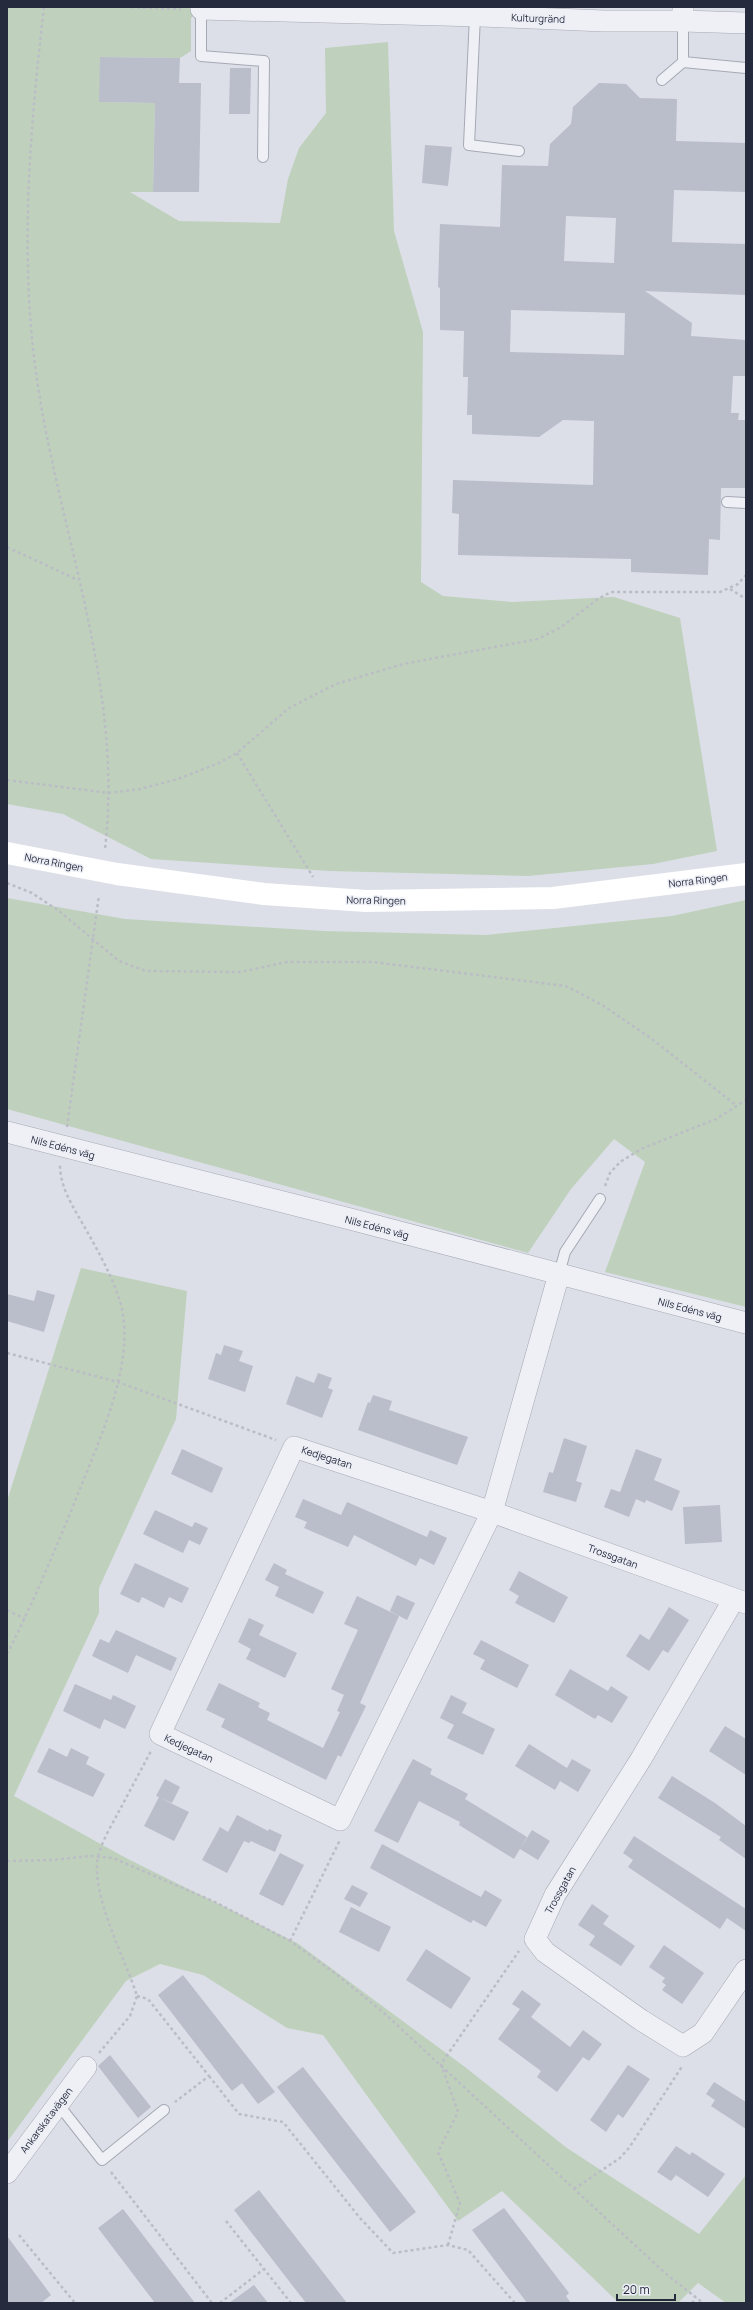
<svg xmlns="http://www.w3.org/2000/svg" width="753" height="2310" viewBox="0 0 753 2310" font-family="Manrope,sans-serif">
	<rect width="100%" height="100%" fill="#dcdfe7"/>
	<path fill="#bfd1bd" d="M7,7H202L191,18V51L180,58L100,57V102L155,103L153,192H130L179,221L280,223L288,179L299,148L326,113L325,48L388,42L394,231L423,332L421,582L443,596L512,602L614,597L680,618L717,851L653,864L528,876L329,871L151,859L63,814L7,804Z
		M7,898L125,919L324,931L486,935L672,916L746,900V1307L605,1272L645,1162L614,1139L571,1189L528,1253L7,1109Z
		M81,1268L187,1291L176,1419L99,1588V1613L14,1796L126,1858L297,1943L465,2067L567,2148L699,2234L746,2175V2303H726L698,2283L678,2303H619L502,2191L458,2221L323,2035L287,2028L203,1975L160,1964L126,1981L7,2142V1501Z"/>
	<path fill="#babdca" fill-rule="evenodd" d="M100,57L180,58L179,83H201L199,192H153L155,103L99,102Z
		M230,68H251L250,114H229Z
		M599,83L626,84L640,98L677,99L676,141L746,143V192L674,190L672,242L746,244V295L645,291L692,323L691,336L746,340V376H733L731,413H739L738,420H746V488H721L720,540L709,539L708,575L631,572V559L458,555L459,514L452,513L453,480L593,485L594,421L563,420L539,437L472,434V415H467L468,377H463L464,331L440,330V288L438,287L440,224L500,227L502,165L548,166L550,144L571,124L573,107ZM566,216L616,218L614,263L564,261ZM511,310L625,313L624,355L510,352Z
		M425,145L452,147L448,186L422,183Z
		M37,1290L55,1295L44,1332L7,1321V1294L34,1301Z
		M224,1345L243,1351L239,1361L253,1366L245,1392L208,1379L216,1353L221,1355Z
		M318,1373L332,1378L328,1388L333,1390L322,1418L286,1404L296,1376L314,1383Z
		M373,1395L392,1401L389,1410L468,1437L457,1465L358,1430L368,1402L370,1403Z
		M564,1438L587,1446L576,1481L582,1483L576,1502L543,1492L549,1472L553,1473Z
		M182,1449L223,1468L212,1493L171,1474Z
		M636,1449L662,1459L654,1480L680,1491L672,1511L646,1500L645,1503L636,1499L629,1517L604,1507L611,1489L620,1492Z
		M303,1499L341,1515L347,1502L427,1537L430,1530L447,1538L434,1565L420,1558L416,1566L354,1535L348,1547L304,1528L307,1522L295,1517Z
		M720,1505L722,1542L685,1544L683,1507Z
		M155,1510L192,1527L195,1522L208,1528L200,1545L189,1540L183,1553L143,1534Z
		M135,1563L189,1588L182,1603L169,1597L164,1608L142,1597L139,1603L120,1594Z
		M274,1563L287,1570L285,1574L324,1592L313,1614L275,1596L279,1587L265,1580Z
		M519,1571L568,1597L554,1623L515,1603L519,1596L509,1590Z
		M397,1595L415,1603L407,1620L390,1611Z
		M357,1596L399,1616L360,1703L366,1706L341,1757L338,1755L326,1780L221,1727L225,1719L206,1710L219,1683L260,1703L258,1707L270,1713L267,1720L323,1748L340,1712L337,1711L344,1695L331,1689L358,1630L344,1624Z
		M669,1607L689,1620L668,1653L663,1650L649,1671L626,1656L640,1634L649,1640Z
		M249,1618L264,1625L259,1635L297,1653L285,1678L246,1659L251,1649L238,1642Z
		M116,1630L177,1658L171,1671L136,1655L128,1673L92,1656L100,1639L109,1643Z
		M481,1640L529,1665L517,1688L480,1669L485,1660L473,1654Z
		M570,1669L608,1691L611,1686L628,1697L612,1723L598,1715L595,1719L555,1695Z
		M75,1684L111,1700L113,1695L136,1706L125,1729L104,1719L100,1729L63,1711Z
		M451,1695L467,1703L462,1713L495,1729L483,1755L447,1738L454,1725L440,1718Z
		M725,1726L746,1739V1775L709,1751Z
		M529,1744L567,1768L572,1759L591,1770L578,1792L560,1781L555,1790L515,1766Z
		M49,1748L67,1757L71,1748L89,1757L86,1764L105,1774L93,1797L37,1772Z
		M413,1759L432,1769L430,1774L468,1794L465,1799L527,1837L514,1859L459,1825L460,1822L419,1801L398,1843L374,1831Z
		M672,1776L715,1803L746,1826V1859L719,1840L721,1837L658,1798Z
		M165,1779L180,1787L172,1803L160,1798L189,1812L174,1841L144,1826L159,1797L156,1796Z
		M237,1815L268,1831L269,1829L282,1835L275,1852L251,1841L249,1843L244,1841L227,1873L202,1860L220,1827L228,1832Z
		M532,1830L550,1841L538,1860L520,1849Z
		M634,1836L746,1909V1931L727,1918L720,1929L628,1867L633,1860L623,1853Z
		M382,1844L481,1897L485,1890L502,1900L486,1927L473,1920L471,1923L370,1868Z
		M280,1853L304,1865L283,1906L259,1894Z
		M352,1885L368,1893L360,1907L344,1899Z
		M592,1904L609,1916L603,1924L635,1946L621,1966L589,1945L595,1936L578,1925Z
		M351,1907L391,1927L379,1952L339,1932Z
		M664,1945L704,1973L682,2004L662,1990L666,1985L662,1982L665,1978L649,1967Z
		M426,1949L471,1978L451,2009L406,1980Z
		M183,1975L275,2092L258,2104L242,2083L232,2091L158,1995Z
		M522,1990L541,2004L531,2017L570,2047L583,2030L602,2044L589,2061L583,2057L557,2092L537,2077L541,2071L498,2039L520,2009L512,2004Z
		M110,2055L151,2107L138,2118L98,2066Z
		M628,2065L650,2079L623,2118L618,2114L606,2132L590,2120Z
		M303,2067L416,2212L390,2232L277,2087Z
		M714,2082L746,2102V2129L711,2106L715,2100L706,2094Z
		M676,2146L690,2155L692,2152L725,2174L708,2197L676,2175L671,2181L657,2172Z
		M259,2190L347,2303H306L234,2210Z
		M504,2208L569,2293L566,2296L571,2303H527L472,2230Z
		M123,2209L195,2303H155L98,2228Z
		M7,2236L51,2295L41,2303H7Z
		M254,2285L268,2303H229Z"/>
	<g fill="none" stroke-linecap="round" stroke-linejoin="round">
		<defs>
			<path id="service" d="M201,9V56L264,61L263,157
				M475,16L469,145L519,151
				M683,62L746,68
				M662,80L683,62V21
				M727,502L746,503
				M559,1274L565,1252L600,1199
				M58,2104L102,2160L164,2110"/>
			<path id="minor" d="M201,7V9L481,16L604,21H683
				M683,8V21L746,23
				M7,1132L354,1220L746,1323
				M559,1274L492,1512L340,1820L160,1734L294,1447L492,1512L746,1603
				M734,1599L641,1759L555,1895L535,1939L545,1952L641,2020L683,2046L703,2033L746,1970
				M7,2173L86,2067"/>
		</defs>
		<use href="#service" stroke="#a5a9b4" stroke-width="12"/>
		<use href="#minor" stroke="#a5a9b4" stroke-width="22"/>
		<path stroke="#bbbdc5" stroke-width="2.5" stroke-dasharray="3 3" stroke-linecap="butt" d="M44,7C29,137 18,269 40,399C65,548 123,695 105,849
			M125,7L181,9
			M7,547L78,580
			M730,589L746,599
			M237,753L313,877
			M7,780L109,793L140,789L178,779L219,763L237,753L289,708L336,684L403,664L538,639L561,627L598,599L611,592H720L738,584L746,575
			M7,883L32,893L59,911L119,961L146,971L240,972L287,962H373L566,986L602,1005L652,1039L737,1106
			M67,1127L99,895
			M605,1186L610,1173L620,1162L641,1149L716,1119L746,1100
			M7,1353L118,1382L276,1440
			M7,1610L25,1619
			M7,1654C34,1601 56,1548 78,1494C99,1440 136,1363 121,1305C113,1277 98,1251 84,1226C73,1207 60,1187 60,1165
			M7,1861L52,1860L90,1856L113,1858L215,1902L290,1941L335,1973L384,2013L665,2273L703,2303
			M290,1941L340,1840
			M137,1996L148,1999L209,2076L175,2102
			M99,2053L130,2016L137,1996C126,1960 90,1894 98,1857C101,1843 110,1828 117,1815C128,1794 140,1772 151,1751
			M209,2076L239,2114L283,2122L360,2218L393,2253L448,2245L468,2250L515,2303
			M111,2172L212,2303
			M574,2189L620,2158L629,2148L683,2065
			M226,2221L291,2303
			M19,2235L75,2303
			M448,2245L460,2203L438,2152L458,2112L441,2064L519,1951
			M220,2303L264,2269
			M692,2303L696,2298"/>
		<use href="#service" stroke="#eff0f5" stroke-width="10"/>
		<use href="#minor" stroke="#eff0f5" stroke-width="21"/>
		<path stroke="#fff" stroke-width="22" d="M7,853L117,874L264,894L366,901L553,898L746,874"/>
	</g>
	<g text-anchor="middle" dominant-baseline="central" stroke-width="3" stroke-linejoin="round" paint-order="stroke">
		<g font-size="10" fill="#262a3d" stroke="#eceef5">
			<text transform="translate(538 18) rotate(2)">Kulturgränd</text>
			<text transform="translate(54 862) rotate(11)">Norra Ringen</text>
			<text transform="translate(698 880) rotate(-7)">Norra Ringen</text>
			<text transform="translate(376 900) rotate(1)">Norra Ringen</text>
			<text transform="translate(63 1147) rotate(15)">Nils Edéns väg</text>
			<text transform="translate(377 1227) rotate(15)">Nils Edéns väg</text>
			<text transform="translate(690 1309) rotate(15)">Nils Edéns väg</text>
			<text transform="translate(327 1457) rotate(18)">Kedjegatan</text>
			<text transform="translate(613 1556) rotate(20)">Trossgatan</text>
			<text transform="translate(189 1748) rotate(25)">Kedjegatan</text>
			<text transform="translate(560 1890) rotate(-61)">Trossgatan</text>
			<text transform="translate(46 2120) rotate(-53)">Ankarskatavägen</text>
		</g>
	</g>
	<rect width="753" height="2310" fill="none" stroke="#262a3d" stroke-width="16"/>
	<path d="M617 2294v6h58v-6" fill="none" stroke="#262a3d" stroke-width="2"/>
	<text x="623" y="2294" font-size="12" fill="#262a3d" stroke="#eceef5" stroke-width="3" paint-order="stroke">20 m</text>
</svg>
